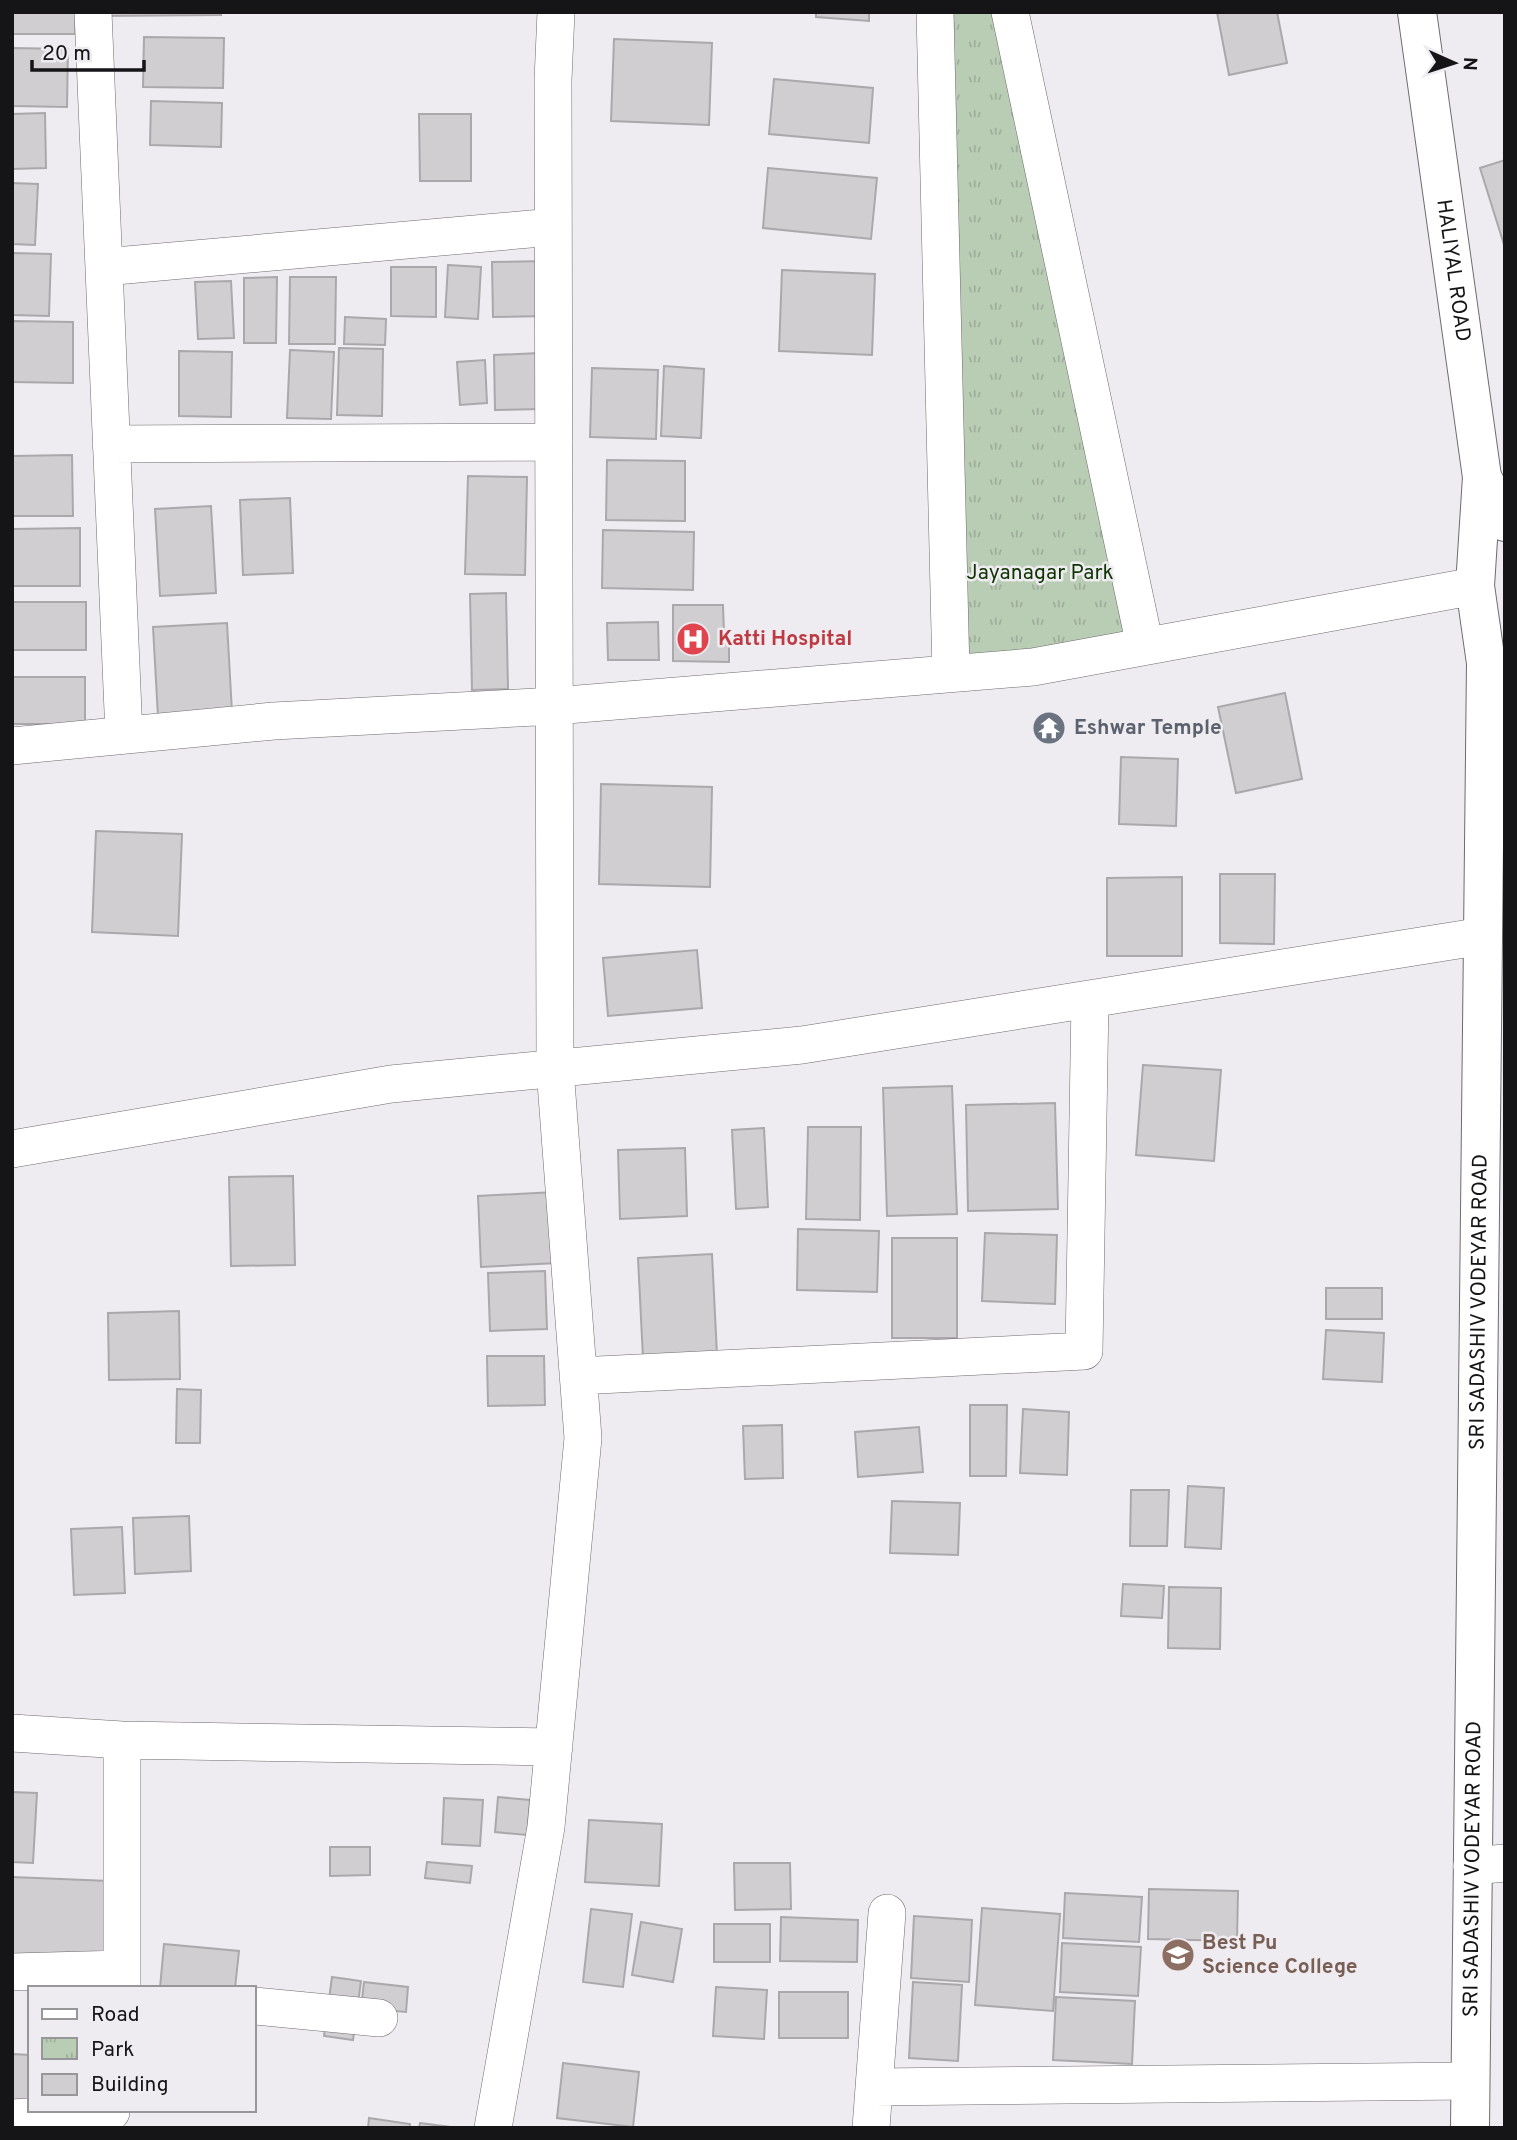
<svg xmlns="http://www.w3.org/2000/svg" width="1517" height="2140" viewBox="0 0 1517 2140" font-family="Overpass,sans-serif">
	<defs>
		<pattern id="park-tufts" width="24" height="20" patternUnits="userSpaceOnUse" patternTransform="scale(1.75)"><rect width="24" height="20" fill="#b9ccb4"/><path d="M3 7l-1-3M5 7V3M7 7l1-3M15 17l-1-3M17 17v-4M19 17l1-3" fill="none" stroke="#9eae9a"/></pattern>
	</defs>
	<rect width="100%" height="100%" fill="#eeecf0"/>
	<path fill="url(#park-tufts)" d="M945,12H1003L1134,639L964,662Z"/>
	<path fill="#d1ced2" stroke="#aaa8ab" stroke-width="2" d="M12,12H76L75,34H12Z
		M100,12H221V15L100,16Z
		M816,12H869V21L816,17Z
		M1217,12H1277L1287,63L1229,75Z
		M144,37L224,38L223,88L143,87Z
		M614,39L712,43L709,125L611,121Z
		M12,48L68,49L67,107L12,106Z
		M774,79L873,88L869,143L769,134Z
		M151,101L222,103L221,147L150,145Z
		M45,113L46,168L12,169V114Z
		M419,114H471V181H420Z
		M1505,160V248L1480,168Z
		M768,168L877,178L871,239L763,228Z
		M12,183L38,184L35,245L12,244Z
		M12,253L51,254L49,316L12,315Z
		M547,261V316L493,317L492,262Z
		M448,265L481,267L478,319L445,317Z
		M391,267H436V317L391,316Z
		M782,270L875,274L872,355L779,351Z
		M277,277L276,343H244V278Z
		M290,277H336L335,344H289Z
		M231,281L234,338L198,339L195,282Z
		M345,317L386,319L385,345L344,344Z
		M12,321L73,322V383L12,382Z
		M339,348L383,349L382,416L337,415Z
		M290,350L334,352L331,419L287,418Z
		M179,351L232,352L231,417L179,416Z
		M539,353L540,409L495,410L494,355Z
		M485,360L487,403L460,405L457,362Z
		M664,366L704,369L701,438L661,436Z
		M592,368L658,370L656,439L590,437Z
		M72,455L73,516H12V456Z
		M607,460L685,461V521L606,520Z
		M468,476L527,477L525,575L465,574Z
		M290,498L293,573L243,575L240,500Z
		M211,506L216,593L160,596L155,509Z
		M80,528V586H12V529Z
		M603,530L694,532L693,590L602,588Z
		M506,593L508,689L472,690L470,594Z
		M12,602H86V650H12Z
		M673,605H723L724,633H729V662L673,661Z
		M658,622L659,660H608L607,623Z
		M227,623L232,712L158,717L153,627Z
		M12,677H85V724H12Z
		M1285,693L1302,779L1236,793L1218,707Z
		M1121,757L1178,759L1176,826L1119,824Z
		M601,784L712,787L710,887L599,884Z
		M96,831L182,834L178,936L92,932Z
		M1220,874H1275L1274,944L1220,943Z
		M1182,877V956H1107V878Z
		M697,950L702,1008L608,1016L603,958Z
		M1143,1065L1221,1070L1214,1161L1136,1155Z
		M952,1086L957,1214L887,1216L883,1088Z
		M1055,1103L1058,1209L968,1211L966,1105Z
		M808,1127H861L860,1220L806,1219Z
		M764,1128L768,1207L736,1209L732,1130Z
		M685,1148L687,1216L620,1219L618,1150Z
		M293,1176L295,1265L231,1266L229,1177Z
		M554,1192L557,1263L481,1267L478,1196Z
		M798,1229L879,1231L877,1292L797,1290Z
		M985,1233L1057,1235L1055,1304L982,1301Z
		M892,1238H957V1338H892Z
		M712,1254L717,1355L643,1358L638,1258Z
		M545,1271L547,1329L490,1331L488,1273Z
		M1326,1288H1382V1319H1326Z
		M179,1311L180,1379L109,1380L108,1313Z
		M1326,1330L1384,1333L1382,1382L1323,1379Z
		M487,1356H544L545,1405L488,1406Z
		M177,1389L201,1390L200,1443H176Z
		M970,1405H1007L1006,1476H970Z
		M1023,1409L1069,1412L1067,1475L1020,1473Z
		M782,1425L783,1478L745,1479L743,1426Z
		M919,1427L923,1472L858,1477L855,1432Z
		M1188,1486L1224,1488L1221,1549L1185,1547Z
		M1131,1490H1169L1167,1546H1130Z
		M892,1501L960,1503L958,1555L890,1553Z
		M189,1516L191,1571L135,1574L133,1518Z
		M122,1527L125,1593L74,1595L71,1529Z
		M1123,1584L1164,1586L1162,1618L1121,1616Z
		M1169,1587L1221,1588L1220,1649L1168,1648Z
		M12,1792L37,1793L33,1863L12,1862Z
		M498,1797L530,1800L527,1835L495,1832Z
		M444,1798L483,1800L480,1846L442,1844Z
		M589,1820L662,1824L659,1886L585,1882Z
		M330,1847H370V1875L330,1876Z
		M427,1862L472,1866L470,1883L425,1878Z
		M734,1863H790L791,1909L735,1910Z
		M12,1877L109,1881L106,1963L12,1960Z
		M1149,1889L1238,1891L1237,1941L1148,1939Z
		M1065,1893L1142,1897L1139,1942L1063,1938Z
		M982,1908L1060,1914L1053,2011L975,2005Z
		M591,1909L632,1914L623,1987L583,1982Z
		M914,1916L972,1920L969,1982L911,1978Z
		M781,1917L858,1920L857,1962L780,1961Z
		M641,1922L682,1929L673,1982L632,1975Z
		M714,1924H770V1962H714Z
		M1062,1943L1141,1947L1138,1996L1060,1992Z
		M164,1944L239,1951L235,1988H160Z
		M332,1977L361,1981L353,2040L324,2036Z
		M364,1982L408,1987L406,2012L361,2008Z
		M913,1982L962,1985L958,2061L909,2058Z
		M716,1987L767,1990L764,2039L713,2036Z
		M779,1992H848V2038H779Z
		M1056,1997L1135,2001L1132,2064L1053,2060Z
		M12,2054L30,2055V2105H12Z
		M563,2063L639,2072L633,2127L557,2118Z
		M369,2118L410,2124V2128H368Z
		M420,2123L450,2127V2128H419Z"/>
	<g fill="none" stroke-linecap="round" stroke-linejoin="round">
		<defs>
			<path id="minor" d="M93,12L124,735
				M935,12L951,673
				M1010,12L1145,646
				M104,267L553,227
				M111,444L554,442
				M12,746L274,721L554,706L1033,667L1475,586
				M12,1149L391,1084L802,1045L1483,936
				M578,1376L1084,1351L1090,1000
				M12,1733L122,1740L554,1747
				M1472,1866L1505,1863
				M12,1972L122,1969
				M122,1988V1740
				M254,2006L379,2018
				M874,2087L1470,2081
				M12,2118L111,2112
				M493,2128L546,1827L583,1438L555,1069L553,80L556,12
				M871,2128L887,1913"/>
			<g id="secondary">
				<path id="s1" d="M1470,2128L1486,663L1475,586L1482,477"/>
			</g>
			<g id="primary">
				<path id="s2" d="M1417,12L1482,477L1505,522"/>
			</g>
		</defs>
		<use href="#minor" stroke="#6d6b6e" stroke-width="38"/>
		<use href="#secondary" stroke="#6d6b6e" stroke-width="40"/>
		<use href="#primary" stroke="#6d6b6e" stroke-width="40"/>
		<use href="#minor" stroke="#fff" stroke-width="37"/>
		<use href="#secondary" stroke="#fff" stroke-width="38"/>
		<use href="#primary" stroke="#fff" stroke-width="38"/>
	</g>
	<defs>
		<symbol id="hospital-disc" viewBox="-11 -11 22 22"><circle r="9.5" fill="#e0444e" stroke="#eeecf0"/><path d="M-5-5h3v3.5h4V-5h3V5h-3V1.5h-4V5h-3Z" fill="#fff"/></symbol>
		<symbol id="temple-disc" viewBox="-11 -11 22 22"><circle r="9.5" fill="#6b7280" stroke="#eeecf0"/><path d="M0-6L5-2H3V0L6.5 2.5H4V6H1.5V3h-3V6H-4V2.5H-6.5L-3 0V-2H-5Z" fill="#fff"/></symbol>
		<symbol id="university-disc" viewBox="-11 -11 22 22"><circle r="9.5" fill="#8d6e63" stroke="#eeecf0"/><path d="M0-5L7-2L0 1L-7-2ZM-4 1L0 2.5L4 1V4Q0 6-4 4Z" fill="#fff"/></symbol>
	</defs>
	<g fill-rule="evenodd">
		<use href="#hospital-disc" x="674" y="620" width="38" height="38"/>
		<use href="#temple-disc" x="1030" y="709" width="38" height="38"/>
		<use href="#university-disc" x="1159" y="1936" width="38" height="38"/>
	</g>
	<g text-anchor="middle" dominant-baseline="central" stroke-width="5" stroke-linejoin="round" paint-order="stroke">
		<g font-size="21" fill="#151416" stroke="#eeecf0">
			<text stroke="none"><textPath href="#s2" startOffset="261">HALIYAL ROAD</textPath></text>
			<text stroke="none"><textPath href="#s1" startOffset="826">SRI SADASHIV VODEYAR ROAD</textPath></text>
			<text stroke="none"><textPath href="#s1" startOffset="259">SRI SADASHIV VODEYAR ROAD</textPath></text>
		</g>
		<g font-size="21" fill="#0e3402" stroke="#eeecf0">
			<text x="1040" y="573">Jayanagar Park</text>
		</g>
		<g font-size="21" font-weight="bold" fill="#be3a42" stroke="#eeecf0" text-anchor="start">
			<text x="718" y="639">Katti Hospital</text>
		</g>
		<g font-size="21" font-weight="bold" fill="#5b616d" stroke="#eeecf0" text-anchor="start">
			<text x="1074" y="728">Eshwar Temple</text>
		</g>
		<g font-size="21" font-weight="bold" fill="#785e54" stroke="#eeecf0" text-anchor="start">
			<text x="1202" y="1943">Best Pu<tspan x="1202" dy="24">Science College</tspan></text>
		</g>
	</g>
	<rect width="1517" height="2140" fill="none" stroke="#151416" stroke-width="28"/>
	<rect x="28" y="1986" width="228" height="126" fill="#eeecf0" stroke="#979699" stroke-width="2"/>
	<rect x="42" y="2009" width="35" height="10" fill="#ffffff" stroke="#979699" stroke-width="2"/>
	<text x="91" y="2021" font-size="21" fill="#151416">Road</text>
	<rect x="42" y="2038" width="35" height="21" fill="url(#park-tufts)" stroke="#979699" stroke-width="2"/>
	<text x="91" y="2056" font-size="21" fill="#151416">Park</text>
	<rect x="42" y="2074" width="35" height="21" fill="#d1ced2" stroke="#979699" stroke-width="2"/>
	<text x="91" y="2091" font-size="21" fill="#151416">Building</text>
	<g transform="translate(1454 63) rotate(93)" stroke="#eeecf0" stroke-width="5" paint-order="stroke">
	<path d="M0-5L12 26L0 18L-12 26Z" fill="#151416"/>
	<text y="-10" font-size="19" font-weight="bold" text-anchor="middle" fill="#151416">N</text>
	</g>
	<path d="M32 60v10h112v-10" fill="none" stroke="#151416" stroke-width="3.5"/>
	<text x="42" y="60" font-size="21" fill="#151416" stroke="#eeecf0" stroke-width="5" paint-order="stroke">20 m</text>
</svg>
